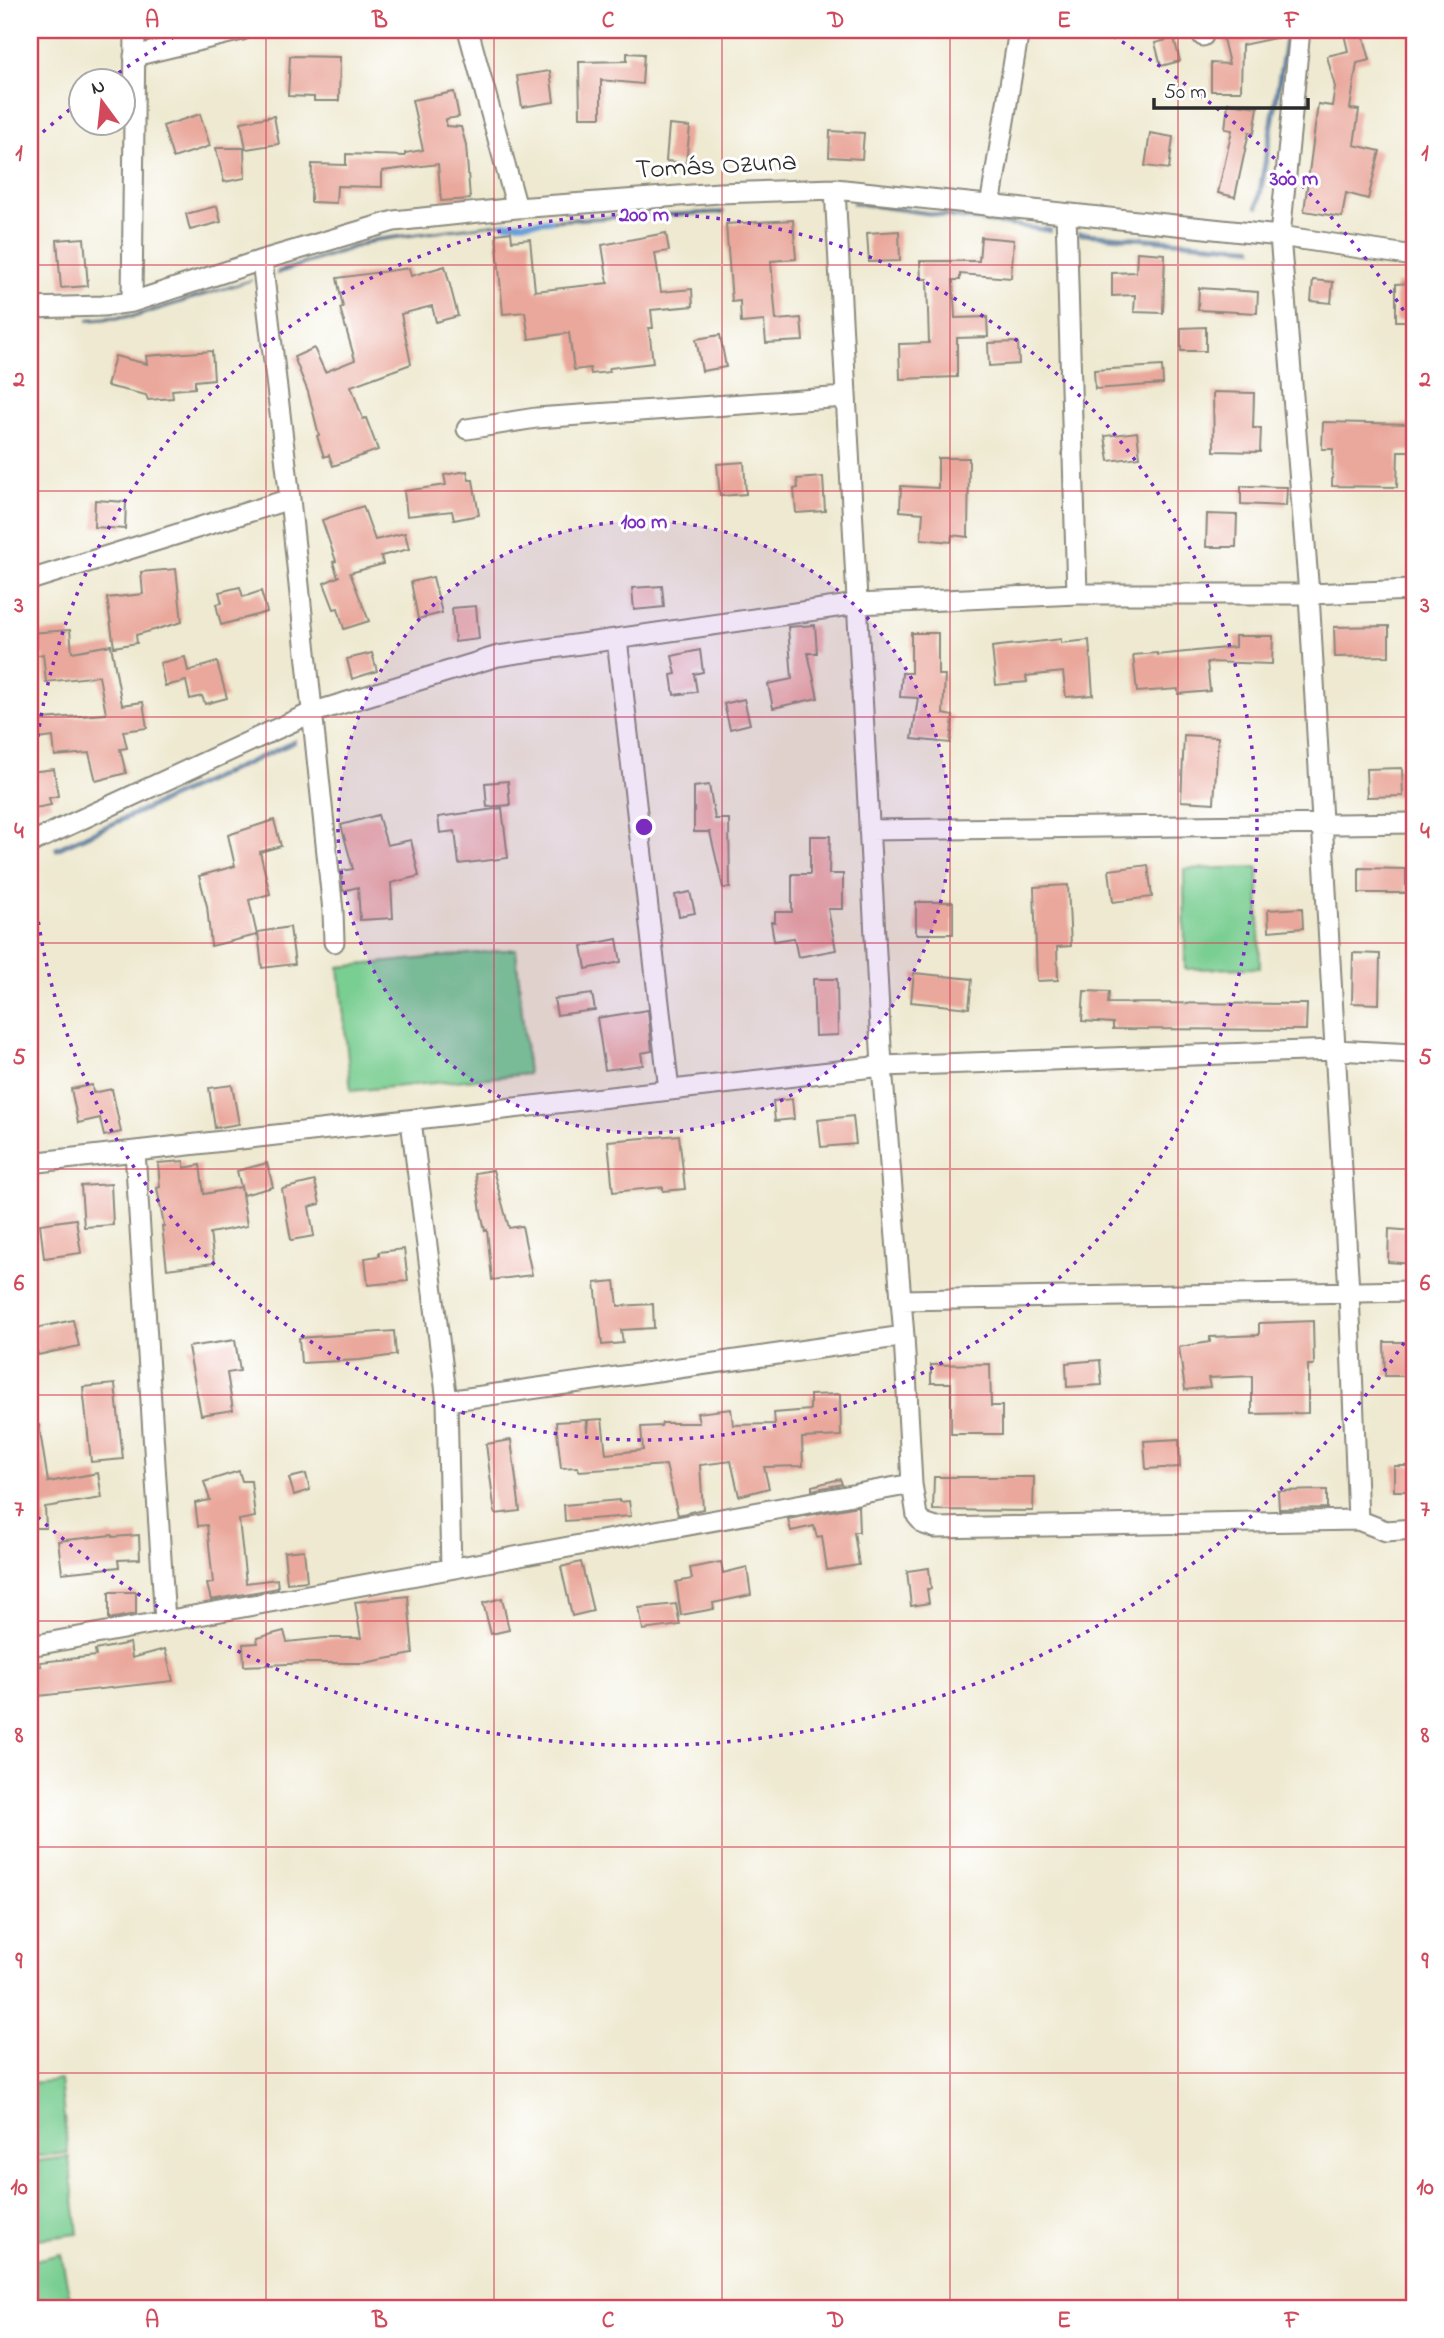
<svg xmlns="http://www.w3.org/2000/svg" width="1444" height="2338" viewBox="0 0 1444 2338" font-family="'Indie Flower',sans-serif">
	<rect width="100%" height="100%" fill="#fff"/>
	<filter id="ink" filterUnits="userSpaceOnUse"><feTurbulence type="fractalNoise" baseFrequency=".0143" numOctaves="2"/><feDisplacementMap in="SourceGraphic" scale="14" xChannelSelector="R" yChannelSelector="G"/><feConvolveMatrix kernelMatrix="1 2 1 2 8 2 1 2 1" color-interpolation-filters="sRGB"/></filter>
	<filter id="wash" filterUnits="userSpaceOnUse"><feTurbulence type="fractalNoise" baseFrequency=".00686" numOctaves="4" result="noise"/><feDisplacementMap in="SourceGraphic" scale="28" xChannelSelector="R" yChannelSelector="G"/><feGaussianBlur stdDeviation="1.57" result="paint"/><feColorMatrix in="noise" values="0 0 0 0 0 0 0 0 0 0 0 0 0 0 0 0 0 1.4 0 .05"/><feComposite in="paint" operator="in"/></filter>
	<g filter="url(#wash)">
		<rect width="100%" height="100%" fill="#eee9d0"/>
		<path fill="#79ce92" stroke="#527c5e" stroke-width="2" d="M1258,867L1260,968L1185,969L1184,869Z
			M516,949L528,1074L351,1091L339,967Z
			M60,2080L68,2153L30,2157V2083Z
			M69,2157L78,2234L30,2240V2162Z
			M61,2254L72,2308H30V2261Z"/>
		<path fill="#6ba0d8" stroke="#4b6682" stroke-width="2" d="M1286,32L1289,33L1259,208L1256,207Z
			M853,202L1051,229V232L853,204Z
			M724,211V213L544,222L543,220Z
			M510,222L375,241L277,274L278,271L375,239Z
			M1079,232L1252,246L1253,249L1079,235Z
			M252,280L136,317L88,321V319L135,315Z
			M295,740V743L56,851L55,848Z"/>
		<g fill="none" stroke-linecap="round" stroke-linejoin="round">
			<path stroke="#6ba0d8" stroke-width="6" d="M505,224L550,221"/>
		</g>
		<g id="blocks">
			<path fill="#eaa79b" d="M1221,30H1279L1280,37L1242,45L1241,91H1211V63L1229,64Z
				M1343,30H1362L1370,60L1357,63L1350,109L1359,110L1354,145L1380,151L1368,199L1346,193L1342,217L1304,211L1318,104L1332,106L1335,87L1327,56L1348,51Z
				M1174,38L1180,61L1161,66L1155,43Z
				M627,53L644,54L642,84L601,80V117H580L579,62L627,61Z
				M290,56L340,57L339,101H314V97L288,96Z
				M550,71L554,102L522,107L517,76Z
				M454,92L459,117L446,119V126L461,127L466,145L470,199L441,201L438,164L382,171V187L337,186L336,203L311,202L312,164L346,165V154L405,156V153L423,150L412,100Z
				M1228,103L1258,107L1254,133L1249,132L1235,197L1218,193L1232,130L1225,129Z
				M200,114L210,146L173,158L163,126Z
				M274,116L279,144L246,149L241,122Z
				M669,125L690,127L686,163L666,161Z
				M830,131L864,133L862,159L829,157Z
				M1150,133L1173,137L1169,169L1145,166Z
				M216,148H244L245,178L224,182Z
				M217,206L221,222L190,230L186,214Z
				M793,220L796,259L771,261L776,320L801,318L803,341L766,343L764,321L741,323L740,301L732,302L726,224Z
				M899,231L900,261L869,262L867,233Z
				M511,232L512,241L530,239L535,291L608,283L602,245L666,233L669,251L655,253L661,292L692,289L693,306L651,310L653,328H649L653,363L609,368L610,372L591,374L590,368L574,370L569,333L529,339L525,312L503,314L496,234Z
				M981,237L1014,240L1011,278L960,274V280H953L955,318L987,317L988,337L957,338V377L900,379L899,344L929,343L927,279H921L920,261H979Z
				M84,238L88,286L61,288L57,240Z
				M1137,252L1165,254L1163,313L1134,312L1135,295L1112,296V273L1136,272Z
				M445,266L458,316L436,322L432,306L401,314L411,364L351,386L363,419L366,418L378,450L333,466L329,455L324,457L317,436L319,435L308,392L294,357L314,348L325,372L355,360L340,308L343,307L337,278L409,268L411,276Z
				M1313,280L1333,282L1331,303L1311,301Z
				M1414,283V321H1396V284Z
				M1199,288L1258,292L1257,313L1198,310Z
				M1206,327V351H1181V328Z
				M720,335L726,367L702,371L696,339Z
				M1018,342L1019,364L989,366L988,343Z
				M212,351L214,379L195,381V388L172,390L173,398L148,400L146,395L107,386L115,356L147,364L146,356Z
				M1162,366L1163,384L1095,389L1094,370Z
				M1213,392L1254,393L1253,428H1261L1260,452L1214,451Z
				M1323,422L1414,424V451H1398L1397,487L1332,486L1333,449H1322Z
				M1137,432L1140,457L1109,461L1105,436Z
				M938,458H969L968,537L952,535L951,542L921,539L923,513L900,511L901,486L938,488Z
				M744,462L746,494L720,496L717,464Z
				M467,471L469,480H473L479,515L454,520L452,511L407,516L404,491L446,485L444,475Z
				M823,477L825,511L796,513L794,489L798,488L797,479Z
				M1241,486L1287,487L1286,506L1241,504Z
				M95,500L126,502L125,529L94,527Z
				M363,506L375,540L405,533L409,549L381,556L383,564L350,573L369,621L344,629L338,608L334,609L324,583L340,576L338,577L333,562L336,561L322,520Z
				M1207,514L1237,515L1236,547H1206Z
				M176,569L182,622L136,635L137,643L114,647L107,598L143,594L141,572Z
				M433,577L442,613L418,619L411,582Z
				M662,586L664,607L634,610L632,588Z
				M240,587L243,597L261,591L267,612L221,625L216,604L222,603L219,592Z
				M476,606L479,639L455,642L452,608Z
				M815,625L817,653H808L818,698L773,708L768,684L792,679L788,627Z
				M1389,626V656L1335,657L1334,627Z
				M70,630L72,652L111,645L122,705L143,702L147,728L123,731L127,748L120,749L126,773L96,781L89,753L55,756L53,737L30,740V720L106,714L99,676L46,682L43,654L30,657V633Z
				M911,633H938V675H945L943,714L953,716L950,743L912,739L918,698L900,697L902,673H911Z
				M1235,636H1273L1272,664L1207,662L1210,691L1178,694V689L1137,692L1133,655L1157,653V655L1235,647Z
				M1061,639V643L1089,640L1093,695L1066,697L1063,672L1026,676L1027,682L996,685L992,647Z
				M700,650L703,672L694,674L697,692L674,695L671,675L676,674L672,656Z
				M372,653L377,671L352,679L347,659Z
				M185,657L188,671L217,662L227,698L205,704L202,696L190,699L186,681L165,686L160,663Z
				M744,699L750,724L730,729L724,704Z
				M1184,735L1218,737L1214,803L1181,801Z
				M1402,768L1403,796L1367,797L1366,769Z
				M54,769L58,796L49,798L51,805L30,809V772Z
				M508,781L510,805L487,807L485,783Z
				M709,785L715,819H729L730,888H723L710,832H694V787Z
				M502,808L508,858L459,864L455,831L440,833L438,817Z
				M378,815L387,845L411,840L419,876L391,883L393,918L360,920L358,887L343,891L341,871L353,869L341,825Z
				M274,820L281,846L260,852L270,894L249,900L257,935L211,946L207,906L199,876L235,866L228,835Z
				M810,836H830L829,874H843V909H828L836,950L798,957L794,938L774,941L771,922H775V912H792V874H810Z
				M1148,865L1152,897L1113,902L1109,870Z
				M1359,868L1406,869V893H1359Z
				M1068,885L1071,946L1057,947L1058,980L1037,981L1034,887Z
				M690,892L695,913L679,916L675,895Z
				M916,902H953V934H916Z
				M1302,908L1303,928L1269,931L1268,910Z
				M290,927L295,964L262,968L258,932Z
				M617,939L621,962L586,969L582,946Z
				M1353,953L1380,954L1379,1004L1352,1003Z
				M914,973L972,979L969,1008L911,1002Z
				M813,979H837L838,1035L815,1036Z
				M1084,991L1109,992L1108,1003L1307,1004L1306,1030L1113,1029V1023L1082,1021Z
				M592,994L595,1010L557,1015L554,999Z
				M648,1010L652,1051L641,1053L643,1065L605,1070L597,1018Z
				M92,1085L93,1093L112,1089L121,1132L104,1136L100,1118L78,1123L71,1089Z
				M232,1085L239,1124L215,1128L209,1088Z
				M792,1099L794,1119L775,1121L773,1101Z
				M853,1116L856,1144L821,1147L818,1120Z
				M679,1135L685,1189L663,1191V1187L613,1192L608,1141Z
				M184,1161V1168L200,1165L204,1194L241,1187L247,1226L210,1233L214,1263L167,1269L162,1226H164L157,1188L160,1187L158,1163Z
				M267,1163L273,1187L243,1195L237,1171Z
				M493,1170L509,1228L522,1226L532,1275L492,1280L487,1230L485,1231L481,1212L475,1173Z
				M315,1181L320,1204L309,1207L314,1236L291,1240L282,1189Z
				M111,1184L113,1225L84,1227L81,1186Z
				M76,1219L81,1253L44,1258L40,1224Z
				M1389,1229L1414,1231V1264L1388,1262Z
				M404,1249L408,1281L368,1285L365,1258L379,1256V1252Z
				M615,1281L618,1306L653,1304L654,1328L621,1330L623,1343L602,1345L595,1283Z
				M73,1320L79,1346L38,1355L32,1329Z
				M1313,1321L1314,1365H1308V1413L1252,1414V1376L1208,1378L1210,1387L1185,1390L1179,1347L1210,1342V1337L1259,1335V1323Z
				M394,1331L396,1355L360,1360L301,1363L299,1338Z
				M235,1340L240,1371L227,1373L233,1410L201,1415L188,1347Z
				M1384,1342H1414V1376H1385Z
				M1100,1360L1102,1385L1067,1387L1066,1363Z
				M990,1364L991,1406H1002V1434H951V1383H931V1365Z
				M115,1384L123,1459L91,1462L83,1387Z
				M840,1394L841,1436L802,1438L803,1466L764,1467L769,1488L739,1496L731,1461L700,1465L703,1509L678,1515L666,1465L579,1471L578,1467L561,1468L556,1422L586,1420L587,1432L588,1420L602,1419L606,1454L643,1450L641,1427L661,1426L662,1423H699L697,1413L731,1409L733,1425L775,1424L774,1413L810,1410V1395Z
				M39,1425L48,1482L98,1473L102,1498L45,1507L46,1528H30V1426Z
				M1179,1439L1180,1467L1146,1469L1144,1441Z
				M511,1440L520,1511L495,1514L486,1444Z
				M1394,1466H1414V1491H1394Z
				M239,1471L242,1481H251L255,1517L239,1520L246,1583L277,1579L278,1588L211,1600L207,1584L213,1583L207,1525L198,1526L195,1503L210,1500L204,1482Z
				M306,1474L310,1490L294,1495L289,1478Z
				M934,1477H1034L1033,1511L933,1510Z
				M840,1479L842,1484L812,1490V1486Z
				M1327,1490V1508L1279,1509L1278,1491Z
				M619,1500V1502L629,1501L631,1516L565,1521L564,1505Z
				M858,1506L859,1532H854L859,1565L827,1570L822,1536L817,1537L814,1526L791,1531L788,1519Z
				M112,1535L113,1537L139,1535L140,1559L118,1560L119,1567L62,1573L58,1541Z
				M304,1550L307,1581L287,1583L284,1552Z
				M581,1562L593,1611L572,1616L561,1567Z
				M721,1562L723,1573L747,1567L751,1595L713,1603L714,1609L681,1615L676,1582L692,1579L690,1568Z
				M929,1568L931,1589H927L929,1603L911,1606L907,1571Z
				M109,1592H136V1614L109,1619Z
				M408,1596L413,1654L364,1663H308L244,1666L243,1644L258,1643L257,1638L284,1631L287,1642L326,1638H361L355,1602Z
				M502,1598L509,1630L491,1634L483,1603Z
				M676,1604L680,1625L643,1630L639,1608Z
				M130,1643L132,1658L165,1649L173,1681L30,1697V1667L41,1666L40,1662L96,1656L95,1650Z"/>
		</g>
	</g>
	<g filter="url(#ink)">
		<use href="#blocks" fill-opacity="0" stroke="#8c8a7e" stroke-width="2"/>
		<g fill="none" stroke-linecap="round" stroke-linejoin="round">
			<defs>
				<path id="minor" d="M468,30L517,208
					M1300,30L1280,236L1309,594L1349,1292L1358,1520
					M1203,36L1204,30
					M134,56L242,30
					M835,189L882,1066L904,1336L912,1484L917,1516L924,1524L936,1528L1358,1520L1386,1531L1414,1529
					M990,206L1019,30
					M1066,214L1077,594
					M262,260L290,499L333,911L334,942
					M132,302L135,30
					M30,308L103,306L132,302L262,260L394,221L517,208L719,193L835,189L1280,236L1414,256
					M467,429L536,418L846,397
					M30,580L290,499
					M617,639L669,1090
					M869,830L1414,823
					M30,843L311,713L498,656L857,604L1077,594H1309L1414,590
					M411,1121L447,1401L451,1568
					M135,1151L165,1621
					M30,1163L882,1066L1335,1050L1414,1054
					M901,1300L1414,1291
					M447,1401L904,1336
					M30,1646L912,1484"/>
			</defs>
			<use href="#minor" stroke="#8c8a7e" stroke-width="23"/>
			<use href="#minor" stroke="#fff" stroke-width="19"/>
		</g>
	</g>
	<path fill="none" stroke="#d1495b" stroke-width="2" stroke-opacity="0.55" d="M266,30V2308M494,30V2308M722,30V2308M950,30V2308M1178,30V2308M30,265H1414M30,491H1414M30,717H1414M30,943H1414M30,1169H1414M30,1395H1414M30,1621H1414M30,1847H1414M30,2073H1414"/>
	<circle cx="644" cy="827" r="306" fill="#7b2cbf" fill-opacity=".12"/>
	<g fill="none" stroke="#7b2cbf" stroke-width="3.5" stroke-dasharray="3.5 7">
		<circle cx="644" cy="827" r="306"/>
		<circle cx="644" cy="827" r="613"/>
		<path d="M1410 1334A919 919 0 0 1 35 1515M35 139A919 919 0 0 1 78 103M110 79A919 919 0 0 1 184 31M1104 31A919 919 0 0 1 1410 320"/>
	</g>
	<g text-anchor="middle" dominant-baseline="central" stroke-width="6" stroke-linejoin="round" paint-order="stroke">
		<g font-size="28" fill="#2b2b2b" stroke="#fff">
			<text transform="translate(716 167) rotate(-3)">Tomás Ozuna</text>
		</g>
	</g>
	<circle cx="644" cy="827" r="10" fill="#7b2cbf" stroke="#fff" stroke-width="3.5"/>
	<g font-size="21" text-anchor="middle" font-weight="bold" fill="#7b2cbf" stroke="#fff" stroke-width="6" stroke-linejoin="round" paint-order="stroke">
		<text x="1294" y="185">300 m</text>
		<text x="644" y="221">200 m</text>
		<text x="644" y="528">100 m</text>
	</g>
	<rect width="1444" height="2338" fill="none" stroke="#fff" stroke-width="77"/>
	<g transform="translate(102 102) rotate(345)"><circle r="33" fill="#ffffff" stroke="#aaaaaa" stroke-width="2"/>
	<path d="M0-5L12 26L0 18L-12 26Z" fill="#d1495b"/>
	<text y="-10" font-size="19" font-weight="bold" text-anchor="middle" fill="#2b2b2b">N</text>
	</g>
	<path d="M1154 98v10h154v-10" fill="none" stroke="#2b2b2b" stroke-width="3.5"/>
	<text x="1164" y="98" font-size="21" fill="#2b2b2b" stroke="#ffffff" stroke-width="5" paint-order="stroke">50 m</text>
	<rect x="38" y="38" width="1368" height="2262" fill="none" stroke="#d1495b" stroke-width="2.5"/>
	<g font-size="23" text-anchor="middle" font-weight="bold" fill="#d1495b">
		<text x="152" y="27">A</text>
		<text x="380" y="27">B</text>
		<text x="608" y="27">C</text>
		<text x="836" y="27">D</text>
		<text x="1064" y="27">E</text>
		<text x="1292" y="27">F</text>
		<text x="19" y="160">1</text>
		<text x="1425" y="160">1</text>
		<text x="19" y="386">2</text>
		<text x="1425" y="386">2</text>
		<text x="19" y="612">3</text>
		<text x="1425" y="612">3</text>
		<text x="19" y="838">4</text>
		<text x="1425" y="838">4</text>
		<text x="19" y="1064">5</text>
		<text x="1425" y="1064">5</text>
		<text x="19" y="1290">6</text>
		<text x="1425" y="1290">6</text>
		<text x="19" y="1516">7</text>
		<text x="1425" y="1516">7</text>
		<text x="19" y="1742">8</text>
		<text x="1425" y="1742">8</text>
		<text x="19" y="1968">9</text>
		<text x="1425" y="1968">9</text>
		<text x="19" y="2194">10</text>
		<text x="1425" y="2194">10</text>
		<text x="152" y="2327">A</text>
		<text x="380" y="2327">B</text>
		<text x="608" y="2327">C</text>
		<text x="836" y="2327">D</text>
		<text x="1064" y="2327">E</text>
		<text x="1292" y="2327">F</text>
	</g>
</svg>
